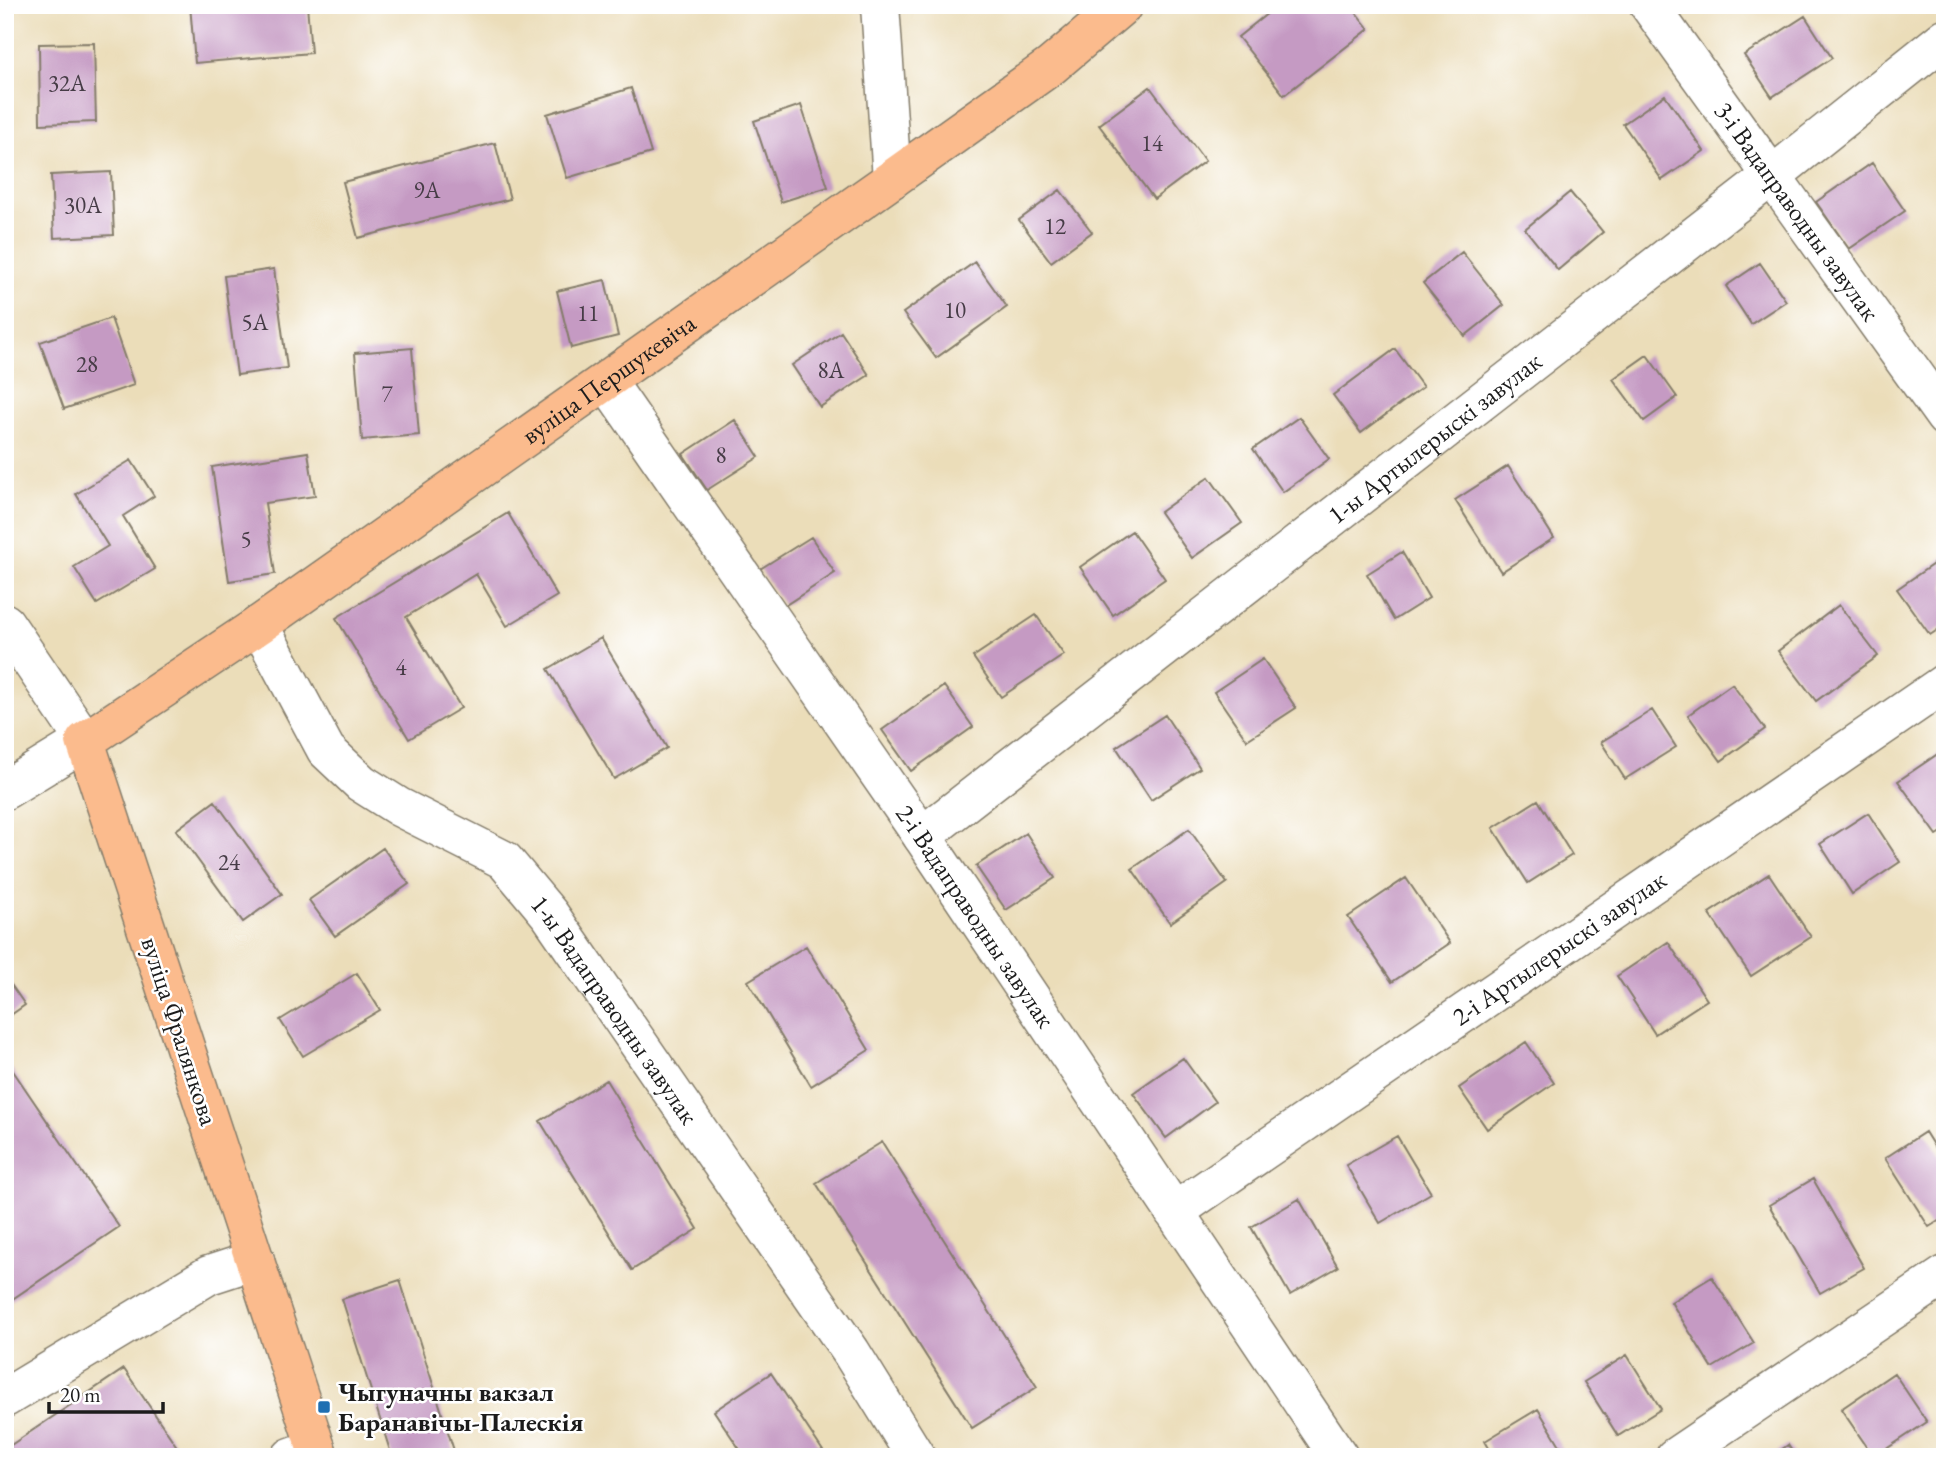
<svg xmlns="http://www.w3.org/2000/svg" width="1950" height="1462" viewBox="0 0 1950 1462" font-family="'EB Garamond',serif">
	<rect width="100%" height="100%" fill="#fff"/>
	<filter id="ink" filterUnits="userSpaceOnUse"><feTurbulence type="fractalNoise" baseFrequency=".0143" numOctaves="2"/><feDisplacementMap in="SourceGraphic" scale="14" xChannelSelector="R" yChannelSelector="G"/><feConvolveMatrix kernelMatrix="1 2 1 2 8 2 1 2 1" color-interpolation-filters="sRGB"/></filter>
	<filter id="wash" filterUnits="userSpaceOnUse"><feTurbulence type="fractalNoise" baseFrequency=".00686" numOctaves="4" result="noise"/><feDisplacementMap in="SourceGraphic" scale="28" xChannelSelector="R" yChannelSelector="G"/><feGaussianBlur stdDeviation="1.57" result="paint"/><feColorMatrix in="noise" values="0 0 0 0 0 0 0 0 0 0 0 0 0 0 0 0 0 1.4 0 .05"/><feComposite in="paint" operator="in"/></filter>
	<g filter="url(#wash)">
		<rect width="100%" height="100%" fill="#ebddb9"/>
		<g id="blocks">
			<path fill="#c59ac3" d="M190,5H307L311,53L195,63Z
				M1278,5H1350L1369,29L1284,95L1238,37Z
				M1805,16L1832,58L1772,97L1744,55Z
				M94,43L96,122L40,124L39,44Z
				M1150,87L1205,161L1154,199L1099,125Z
				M631,88L651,153L567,178L547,114Z
				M1665,95L1704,151L1662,180L1623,124Z
				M801,105L828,187L781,202L754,121Z
				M495,143L510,199L358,238L343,182Z
				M1872,163L1905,211L1849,249L1816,202Z
				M111,172L114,235L54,238L51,175Z
				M1060,190L1092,232L1051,262L1019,220Z
				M1570,192L1603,232L1558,270L1525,229Z
				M1462,252L1504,305L1465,336L1423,283Z
				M975,262L1007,307L936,358L903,313Z
				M1760,263L1786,301L1751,324L1726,286Z
				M274,269L287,368L237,375L224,276Z
				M605,280L618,336L571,348L557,291Z
				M111,318L134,385L64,409L40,342Z
				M841,332L869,375L820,407L792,365Z
				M412,348L419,435L362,440L355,353Z
				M1395,349L1423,387L1361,433L1333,395Z
				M1647,355L1677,397L1644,421L1613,379Z
				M1299,417L1329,459L1283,492L1253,449Z
				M735,420L759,457L707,490L683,454Z
				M308,452L315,496L265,503L275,574L229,581L212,467Z
				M131,460L154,496L123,516L155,569L97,604L74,567L108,546L76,494Z
				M1508,466L1554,538L1501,572L1455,500Z
				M1209,477L1242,523L1192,558L1160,512Z
				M508,513L557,596L507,626L476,574L406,617L461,708L409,739L336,618Z
				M1132,531L1165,579L1113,615L1080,567Z
				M811,537L835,573L784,606L760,569Z
				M1402,552L1429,598L1394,620L1367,574Z
				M1945,556V625L1930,635L1897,589Z
				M1839,605L1878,656L1816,701L1778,651Z
				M1036,615L1064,655L1001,697L973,657Z
				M601,638L667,748L614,779L548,669Z
				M1263,659L1296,708L1247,740L1214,692Z
				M1732,684L1765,729L1721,761L1688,715Z
				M944,686L973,727L911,771L882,730Z
				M1652,710L1676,747L1625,779L1601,742Z
				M1165,715L1200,768L1151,800L1116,747Z
				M1945,749V830L1937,835L1898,781Z
				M1538,800L1572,855L1528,883L1493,828Z
				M215,801L282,894L243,922L176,830Z
				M1868,813L1900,862L1852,894L1820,844Z
				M1189,829L1227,883L1170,923L1132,869Z
				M1026,833L1055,878L1006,910L976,866Z
				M383,848L409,884L335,936L309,900Z
				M1769,874L1811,937L1751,976L1709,913Z
				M1406,878L1450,943L1392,982L1348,917Z
				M1668,942L1707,1000L1655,1034L1617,976Z
				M806,946L869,1050L811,1086L748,981Z
				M357,973L380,1010L303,1056L280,1020Z
				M5,976L25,1005L5,1019Z
				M1526,1042L1554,1083L1487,1129L1459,1088Z
				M1183,1058L1215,1102L1166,1138L1133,1093Z
				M5,1059L119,1227L5,1304Z
				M606,1080L698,1229L632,1270L540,1121Z
				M1925,1132L1945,1164V1217L1929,1227L1885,1158Z
				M1397,1136L1431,1193L1380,1223L1346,1165Z
				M882,1142L1037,1387L972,1428L816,1183Z
				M1813,1179L1864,1268L1820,1293L1769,1205Z
				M1299,1199L1338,1267L1290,1295L1251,1227Z
				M1712,1277L1754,1343L1712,1368L1671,1302Z
				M400,1280L456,1457H392L342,1299Z
				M1627,1355L1661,1409L1618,1436L1584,1382Z
				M124,1369L184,1457H5V1449Z
				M771,1373L827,1457H745L714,1411Z
				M1894,1373L1927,1422L1874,1457L1841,1409Z
				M1538,1409L1567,1457H1494L1485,1441Z
				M1788,1445L1796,1457H1771Z"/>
		</g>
	</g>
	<g filter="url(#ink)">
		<use href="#blocks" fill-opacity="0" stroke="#847c6a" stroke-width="2"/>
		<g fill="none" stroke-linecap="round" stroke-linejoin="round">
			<defs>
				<g id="minor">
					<path d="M880,5L892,179"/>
					<path id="s1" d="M1649,5L1945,417"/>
					<path id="s2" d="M607,382L922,836L1339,1457"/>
					<path d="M5,623L85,741L5,790"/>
					<path id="s3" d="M259,625L326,750L361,783L399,807L504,860L550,915L851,1352L916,1457"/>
					<path id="s4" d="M922,836L1773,175L1945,38"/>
					<path id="s5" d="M1174,1212L1945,683"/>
					<path d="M5,1398L209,1275L255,1260"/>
					<path d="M291,1457L316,1448"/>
					<path d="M1675,1457L1945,1275"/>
				</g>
				<g id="major">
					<path id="s6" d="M319,1457L85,741L259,625L892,179L1051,66L1123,5"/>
				</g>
			</defs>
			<use href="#minor" stroke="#847c6a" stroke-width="41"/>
			<use href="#major" stroke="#847c6a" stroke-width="41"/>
			<use href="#minor" stroke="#fff" stroke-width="38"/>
			<use href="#major" stroke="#fbbb8d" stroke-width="38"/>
		</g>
	</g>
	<rect fill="#1f6fb2" stroke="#fff" stroke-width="2.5" x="317" y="1400" width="14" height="14" rx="3.5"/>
	<g text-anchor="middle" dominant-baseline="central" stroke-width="5" stroke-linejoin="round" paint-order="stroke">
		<g font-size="23" fill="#463c46">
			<text x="67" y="83">32А</text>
			<text x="1152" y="143">14</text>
			<text x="427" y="190">9А</text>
			<text x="83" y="205">30А</text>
			<text x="1055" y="226">12</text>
			<text x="955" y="310">10</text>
			<text x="588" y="313">11</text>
			<text x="255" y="322">5А</text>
			<text x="87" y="364">28</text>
			<text x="831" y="370">8А</text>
			<text x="387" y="394">7</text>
			<text x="721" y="455">8</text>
			<text x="246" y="539">5</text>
			<text x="401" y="667">4</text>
			<text x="229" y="862">24</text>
		</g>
		<g font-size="26" fill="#1c1c1c" stroke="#fff">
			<text stroke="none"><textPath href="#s1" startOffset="254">3-і Вадаправодны завулак</textPath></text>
			<text stroke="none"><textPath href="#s6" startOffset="1390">вуліца Першукевіча</textPath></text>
			<text stroke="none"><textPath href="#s4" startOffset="649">1-ы Артылерыскі завулак</textPath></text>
			<text stroke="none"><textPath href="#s2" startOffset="649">2-і Вадаправодны завулак</textPath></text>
			<text stroke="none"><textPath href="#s5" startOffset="467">2-і Артылерыскі завулак</textPath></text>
			<text stroke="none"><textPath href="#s3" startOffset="539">1-ы Вадаправодны завулак</textPath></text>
			<text transform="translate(180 1031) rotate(72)">вуліца Фралянкова</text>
		</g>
		<g font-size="26" font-weight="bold" fill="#1c1c1c" stroke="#fff" text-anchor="start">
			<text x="338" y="1392">Чыгуначны вакзал<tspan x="338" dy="30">Баранавічы-Палескія</tspan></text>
		</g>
	</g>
	<rect width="1950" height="1462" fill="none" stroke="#fff" stroke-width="28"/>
	<path d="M49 1402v10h114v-10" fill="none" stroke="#1c1c1c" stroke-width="3.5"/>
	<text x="60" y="1402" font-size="21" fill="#1c1c1c" stroke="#ffffff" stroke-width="5" paint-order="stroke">20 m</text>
</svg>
